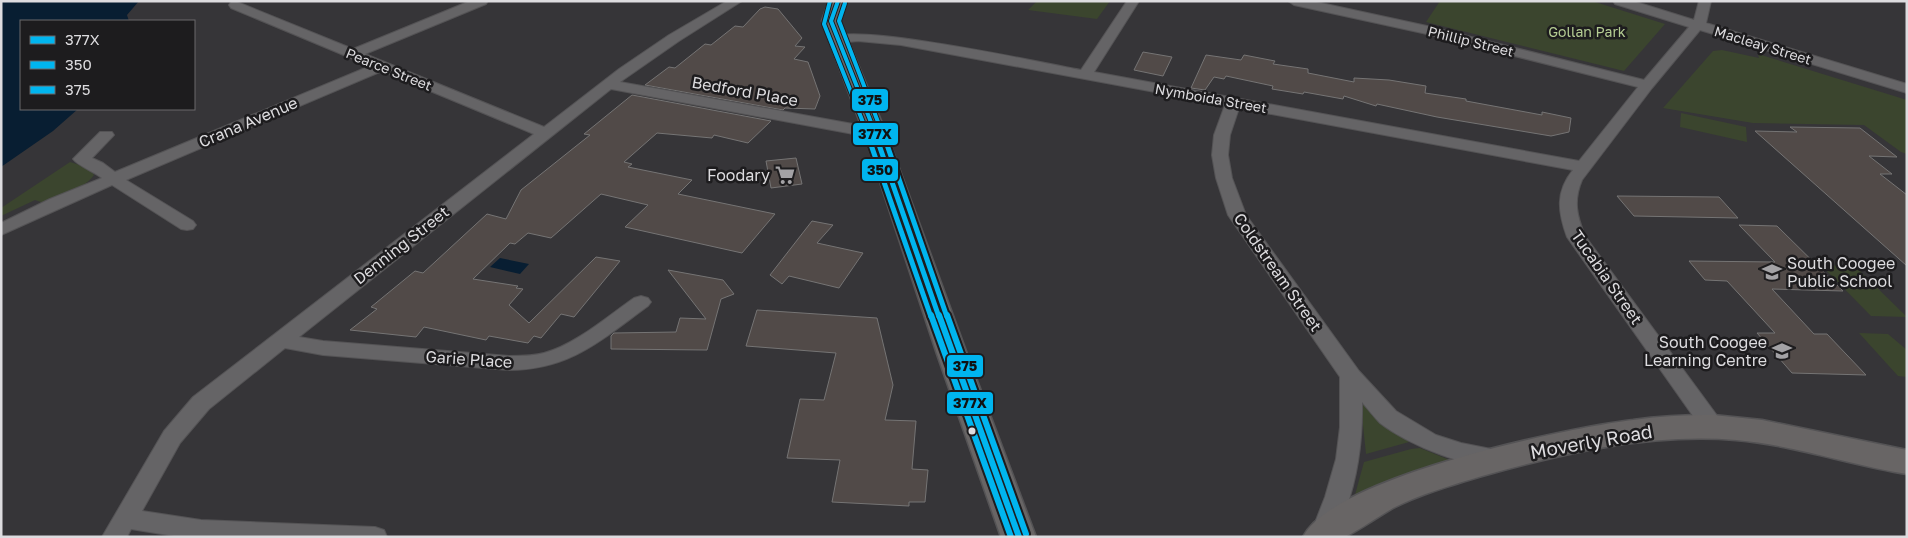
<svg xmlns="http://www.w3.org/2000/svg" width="1908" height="538" viewBox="0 0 1908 538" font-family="'Golos Text',sans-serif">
	<rect width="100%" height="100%" fill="#363538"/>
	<path fill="#3b452e" d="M1037,1H1110L1097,19L1028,10Z
		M1440,1H1592L1665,24L1624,71L1426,22Z
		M1722,50L1759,58L1758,54L1907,100V154L1901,152L1864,125L1753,123L1663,108L1713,51Z
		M1681,113L1746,127L1747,142L1680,127Z
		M70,162L89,168L94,175C83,190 61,196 44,203L35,200L1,216V208Z
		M1821,265L1855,266L1907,317L1871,316Z
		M1859,333L1888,334L1907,350V377L1898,376Z
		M1360,396L1409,442L1366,454Z
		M1420,448L1452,461L1353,502L1364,462L1411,449Z"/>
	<path fill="#081e32" d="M1,1H139L127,15L129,21H21V109H78L53,131L1,167Z
		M500,258L529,264L520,274L490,267Z"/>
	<path fill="#514a48" stroke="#757474" d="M765,7L778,9L802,38L795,46L805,47L794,59L808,62L820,96L815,109L785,108L783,110L645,85L669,67L675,68L705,44L711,45L735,26L743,27L760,9Z
		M1143,52L1172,57L1163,76L1134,70Z
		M1206,55L1241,60L1244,55L1275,61L1273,64L1308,69V73L1354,82V78L1389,80L1426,86L1425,93L1466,99V101L1542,115V112L1571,118L1569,132L1551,136L1437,117L1377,104L1376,106L1344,96L1343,99L1304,92L1303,94L1272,89L1273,86L1226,76L1224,79L1214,77L1205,90L1191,88Z
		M632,95L771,121L748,143L714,135L712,138L657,133L624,162L632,164L628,167L692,180L678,194L775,214L742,253L625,227L648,205L601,194L551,238L528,233L515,244L510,243L473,279L518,286L516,288L523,289L509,305L529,323L596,257L620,261L574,317L561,314L541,338L534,336L528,343L489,336L486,340L424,327L416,337L350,330L377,309L371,307L415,271L423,273L487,214L506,219L521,190L590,135L584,134Z
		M1790,127L1860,128L1897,157L1869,156L1892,174H1880L1907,195V266L1755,131L1797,132Z
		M796,158L802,184L771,188L766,161Z
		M1617,196L1719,197L1738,218L1634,216Z
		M812,221L833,225L817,243L863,253L839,288L789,276L782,284L770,275Z
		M1739,225L1777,226L1843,291L1772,289L1814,334H1827L1866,375L1792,373L1757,333H1775L1727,281L1705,280L1689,261L1775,262Z
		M668,270L723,280L734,294L721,299L707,350L611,349V336L614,333L676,332L680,318L706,319Z
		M757,310L877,318L893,385L885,420L916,421L912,469L928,470L925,502H909V506L832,502L840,460L787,458L800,399L824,400L836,353L746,346Z"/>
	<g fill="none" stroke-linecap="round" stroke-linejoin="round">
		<defs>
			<path id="street" d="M235,1L353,49L470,1H488L486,4L365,54L544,127L619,69L669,35L727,1H742L679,41L620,82L875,128L881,130L883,133L881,136L875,138L611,89L299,337L323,341L509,356C521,356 533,356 544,353C575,345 608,316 634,298L641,296L648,298L651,302L648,306C601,340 570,370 509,370L323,355L285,348L209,409L180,443L142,511L201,520L375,527L384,530L387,537H180L131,529L127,537H102L164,431L193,397L534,134L382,71L126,180L193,221L196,225L193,229L187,230L181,229L112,185L1,235V223L50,199L102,178C94,172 77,165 73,159L100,132H112L114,135L92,158L103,163L115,172L370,66L231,8L229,5L231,2Z
				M1127,1H1139L1094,72L1579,161L1638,87L1427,34L1294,5L1288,1H1312L1427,26L1644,80L1689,27L1615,4L1613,1H1633L1694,20L1699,1H1711L1706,23L1907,84V93L1700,30L1652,88L1582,180C1573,201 1577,216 1585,236L1721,421L1724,427L1721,433L1713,435L1705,433L1567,237C1558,212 1555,192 1573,170L1239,108L1230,135L1228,155L1232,178L1246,215L1359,371L1396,411L1436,435L1461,443L1506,452L1510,458L1506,464C1476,474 1405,443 1380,423C1374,417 1368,409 1362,402C1363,449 1355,495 1334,537H1312L1311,533L1325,497L1336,459L1340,427V377L1228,215L1216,178L1212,155L1214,135L1225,105L901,45L858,41L837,43L830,39C845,20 1048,64 1081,70Z"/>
			<path id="secondary" d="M829,1H847L840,21L886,133L967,354L1036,537H1001L937,354L864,133L822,21Z
				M1713,415L1762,420L1907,450V474C1850,465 1794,445 1736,440C1650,433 1564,453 1482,476C1452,485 1421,494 1393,508C1384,513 1350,536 1344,537C1331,538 1316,537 1303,537C1333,477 1566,428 1633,420C1660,416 1686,415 1713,415Z"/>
		</defs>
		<use href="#street" stroke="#545355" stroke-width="2"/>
		<use href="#secondary" stroke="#545355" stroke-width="3"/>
		<use href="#street" fill="#656466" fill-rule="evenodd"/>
		<use href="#secondary" fill="#686565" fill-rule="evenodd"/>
		<defs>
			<path id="bus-1-far2" d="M838,1L831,21L878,140"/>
			<path id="bus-1-far1" d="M877,139L939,317"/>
			<path id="bus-1" d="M939,315L1019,537"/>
			<path id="bus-2-far2" d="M830,1L824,24L870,140"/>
			<path id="bus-2-far1" d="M869,139L931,317"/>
			<path id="bus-2" d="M931,315L1011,537"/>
			<path id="bus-3-far2" d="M845,3L839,21L885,140"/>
			<path id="bus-3-far1" d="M885,139L947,317"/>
			<path id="bus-3" d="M947,315L1026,534"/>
		</defs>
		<use href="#bus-1-far2" stroke="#1d1c1e" stroke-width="6"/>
		<use href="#bus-1-far1" stroke="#1d1c1e" stroke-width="9"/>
		<use href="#bus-1" stroke="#1d1c1e" stroke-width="10"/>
		<use href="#bus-2-far2" stroke="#1d1c1e" stroke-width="6"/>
		<use href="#bus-2-far1" stroke="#1d1c1e" stroke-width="9"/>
		<use href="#bus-2" stroke="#1d1c1e" stroke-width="10"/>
		<use href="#bus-3-far2" stroke="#1d1c1e" stroke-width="6"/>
		<use href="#bus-3-far1" stroke="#1d1c1e" stroke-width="9"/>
		<use href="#bus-3" stroke="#1d1c1e" stroke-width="10"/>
		<use href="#bus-1-far2" stroke="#00b5ef" stroke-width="4"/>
		<use href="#bus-1-far1" stroke="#00b5ef" stroke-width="5"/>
		<use href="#bus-1" stroke="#00b5ef" stroke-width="6"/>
		<use href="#bus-2-far2" stroke="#00b5ef" stroke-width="4"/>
		<use href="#bus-2-far1" stroke="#00b5ef" stroke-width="5"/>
		<use href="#bus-2" stroke="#00b5ef" stroke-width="6"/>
		<use href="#bus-3-far2" stroke="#00b5ef" stroke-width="4"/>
		<use href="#bus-3-far1" stroke="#00b5ef" stroke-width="5"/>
		<use href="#bus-3" stroke="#00b5ef" stroke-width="6"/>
	</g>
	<defs>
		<symbol id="supermarket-bare" viewBox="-9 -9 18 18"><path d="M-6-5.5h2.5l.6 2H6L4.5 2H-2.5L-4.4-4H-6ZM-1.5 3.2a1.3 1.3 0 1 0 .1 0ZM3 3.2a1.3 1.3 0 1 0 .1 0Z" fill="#a3a2a5" stroke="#1d1c1e" stroke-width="2.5" paint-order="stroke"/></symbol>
		<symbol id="school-bare" viewBox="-9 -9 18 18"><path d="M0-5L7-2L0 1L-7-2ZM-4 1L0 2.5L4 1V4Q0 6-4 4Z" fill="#a3a2a5" stroke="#1d1c1e" stroke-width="2.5" paint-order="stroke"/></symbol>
	</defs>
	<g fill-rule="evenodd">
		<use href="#supermarket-bare" x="771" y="161" width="28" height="28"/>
		<use href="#school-bare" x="1758" y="258" width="28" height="28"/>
		<use href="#school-bare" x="1768" y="337" width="28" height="28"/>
	</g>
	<circle fill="#dddcdf" stroke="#1d1c1e" stroke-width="2" cx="972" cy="431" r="4.5"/>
	<g text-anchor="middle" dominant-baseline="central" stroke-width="5" stroke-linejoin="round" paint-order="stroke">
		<g font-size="14" fill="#b5cd93" stroke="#1d1c1e">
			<text x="1587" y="31">Gollan Park</text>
		</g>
		<g font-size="14" fill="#dddcdf" stroke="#1d1c1e">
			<text transform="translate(1471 41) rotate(14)">Phillip Street</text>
			<text transform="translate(1763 45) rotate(17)">Macleay Street</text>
			<text transform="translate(389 69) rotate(22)">Pearce Street</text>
			<text transform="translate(1211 98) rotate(10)">Nymboida Street</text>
		</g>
		<g font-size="16" fill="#dddcdf" stroke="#1d1c1e">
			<text transform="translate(745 91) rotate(10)">Bedford Place</text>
			<text transform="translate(248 122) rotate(-23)">Crana Avenue</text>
			<text transform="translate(401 245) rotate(-38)">Denning Street</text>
			<text transform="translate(1278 272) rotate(55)">Coldstream Street</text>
			<text transform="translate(1607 277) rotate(55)">Tucabia Street</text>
			<text transform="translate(469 359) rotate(4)">Garie Place</text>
		</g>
		<g font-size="16" fill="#dddcdf" stroke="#1d1c1e" text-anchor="end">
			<text x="770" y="175">Foodary</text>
			<text x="1787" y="263" text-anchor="start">South Coogee<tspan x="1787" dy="18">Public School</tspan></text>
			<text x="1767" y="342">South Coogee<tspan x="1767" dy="18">Learning Centre</tspan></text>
		</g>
		<g font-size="19" fill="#dddcdf" stroke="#1d1c1e">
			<text transform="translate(1591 441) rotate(-10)">Moverly Road</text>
		</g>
	</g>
	<g stroke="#1d1c1e" stroke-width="2">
		<rect x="851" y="88" width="38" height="24" rx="5" fill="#00b5ef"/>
		<rect x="852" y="122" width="47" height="24" rx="5" fill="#00b5ef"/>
		<rect x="861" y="158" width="38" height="24" rx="5" fill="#00b5ef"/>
		<rect x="946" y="354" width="38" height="24" rx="5" fill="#00b5ef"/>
		<rect x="946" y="391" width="48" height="24" rx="5" fill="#00b5ef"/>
	</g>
	<g font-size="14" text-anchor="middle" font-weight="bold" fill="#111">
		<text x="870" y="105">375</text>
		<text x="875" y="139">377X</text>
		<text x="880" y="175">350</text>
		<text x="965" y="371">375</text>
		<text x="970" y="408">377X</text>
	</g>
	<rect width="1908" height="538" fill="none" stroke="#dddcdf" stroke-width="5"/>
	<rect x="20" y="20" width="175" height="90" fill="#1d1c1e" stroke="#6a696b"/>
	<rect x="30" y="36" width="25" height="8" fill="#00b5ef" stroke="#6a696b"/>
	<text x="65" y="45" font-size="15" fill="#dddcdf">377X</text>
	<rect x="30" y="61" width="25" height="8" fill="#00b5ef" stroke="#6a696b"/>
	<text x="65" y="70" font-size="15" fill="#dddcdf">350</text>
	<rect x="30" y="86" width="25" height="8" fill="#00b5ef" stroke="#6a696b"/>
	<text x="65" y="95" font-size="15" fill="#dddcdf">375</text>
</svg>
